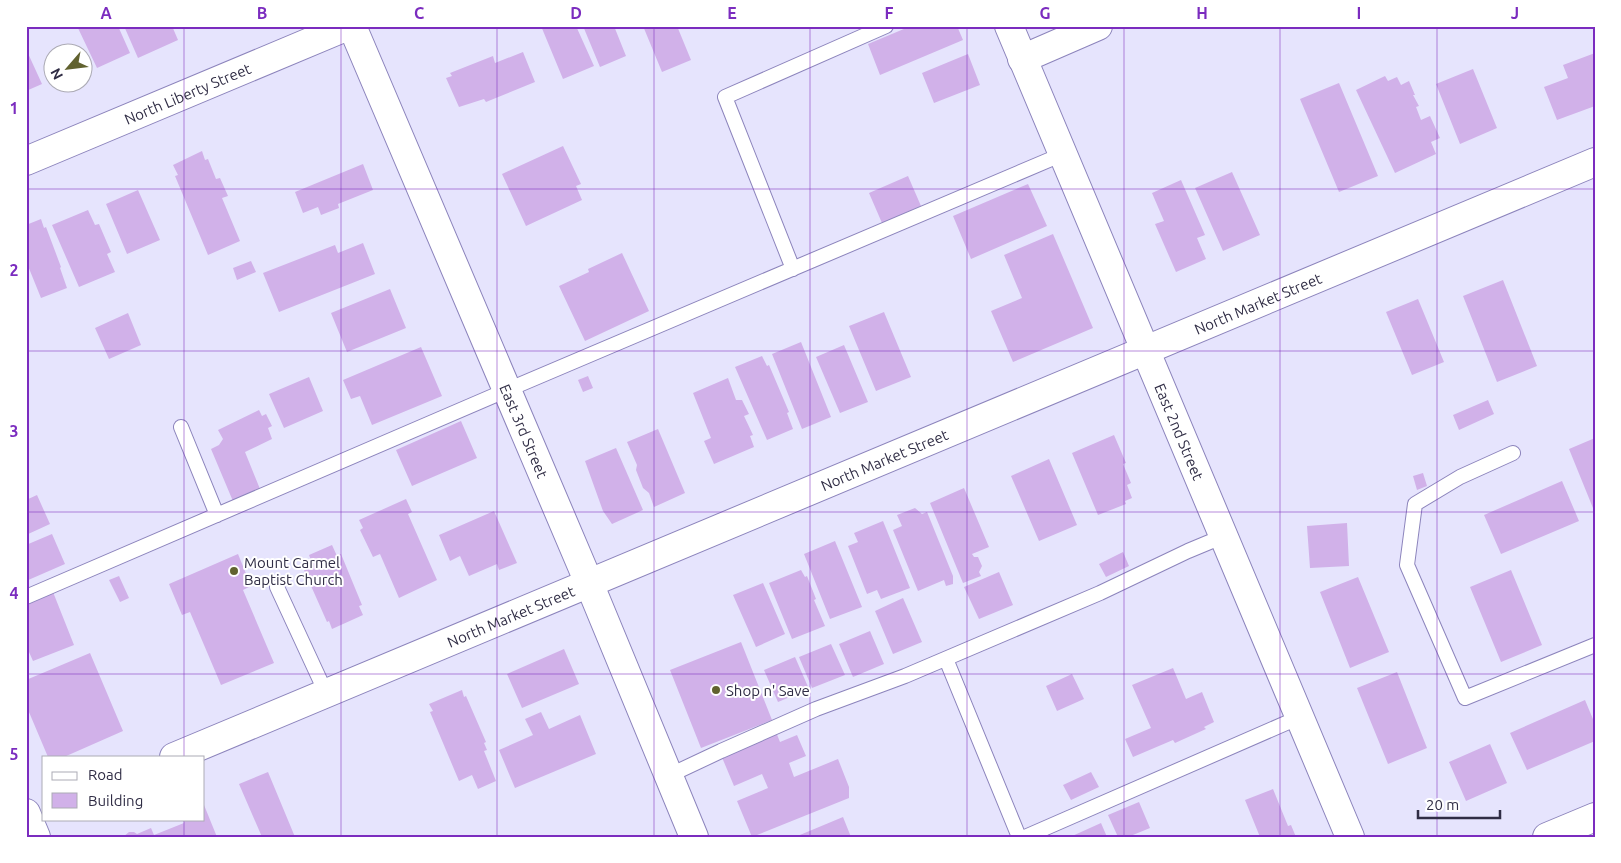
<svg xmlns="http://www.w3.org/2000/svg" width="1621" height="863" viewBox="0 0 1621 863" font-family="Ubuntu,sans-serif">
	<rect width="100%" height="100%" fill="#e6e4fd"/>
	<path fill="#d1b1e9" d="M77,26H118L130,53L97,68Z
		M124,26H172L178,40L138,58Z
		M541,26H576L594,66L563,79Z
		M583,26H614L626,56L600,67Z
		M643,26H677L691,60L662,72Z
		M911,26H957L963,40L880,75L868,44Z
		M26,49L42,84L26,91Z
		M523,52L535,82L486,102L484,99L459,107L446,78L452,76L450,73L493,56L495,63Z
		M1595,53V106L1557,120L1544,87L1568,78L1563,65Z
		M968,54L980,85L934,103L922,73Z
		M1473,69L1497,128L1460,144L1436,84Z
		M1385,76L1388,81L1397,77L1401,85L1409,81L1415,95H1413L1419,106L1416,107L1421,120L1430,116L1440,138L1431,142L1436,154L1395,173L1356,90Z
		M1339,83L1378,176L1339,192L1300,99Z
		M563,146L581,184L576,186L582,200L526,226L502,174Z
		M202,151L205,160L208,159L216,179L220,178L228,196L222,198L240,241L208,255L175,176L178,175L173,165Z
		M363,164L373,190L338,204L339,208L321,215L318,207L303,213L295,192Z
		M1232,172L1260,235L1223,251L1195,188Z
		M908,176L921,206L882,223L869,193Z
		M1181,180L1205,235L1197,238L1206,259L1176,272L1155,224L1164,221L1152,193Z
		M1028,184L1047,226L971,259L953,216Z
		M138,190L160,240L127,254L106,204Z
		M88,210L95,225L99,224L111,252L107,254L115,272L79,287L52,225Z
		M41,219L44,228L46,227L61,267L60,268L67,288L41,298L26,261V225Z
		M1053,234L1093,328L1013,362L991,311L1022,298L1004,255Z
		M363,243L375,274L279,312L263,273L335,245L338,253Z
		M622,253L649,311L585,341L559,286L589,272L588,269Z
		M251,261L256,272L237,280L233,268Z
		M1503,280L1537,366L1497,382L1463,296Z
		M390,289L406,328L347,352L331,313Z
		M1418,299L1444,362L1412,375L1386,312Z
		M884,312L911,377L876,391L849,326Z
		M128,313L141,345L109,359L95,328Z
		M801,342L831,417L802,429L772,354Z
		M844,345L868,402L840,413L816,357Z
		M421,347L442,396L372,425L360,396L351,399L343,380Z
		M762,356L767,366L769,365L789,412L787,413L793,429L767,440L735,367Z
		M588,376L593,388L583,392L578,380Z
		M309,377L323,411L284,428L269,394Z
		M728,378L736,400H742L749,414L744,416L753,435L750,436L754,447L714,464L704,441L711,438L693,393Z
		M1488,400L1494,414L1459,430L1453,415Z
		M259,410L262,416L266,414L272,426L268,428L272,439L245,452L262,494L235,506L211,449L219,445L223,439L218,430Z
		M461,421L477,458L412,486L396,450Z
		M658,429L685,493L654,507L649,493L643,488L636,470L637,465L627,442Z
		M1114,435L1126,463L1123,464L1131,483L1127,485L1132,498L1125,501L1126,504L1098,515L1072,453Z
		M1595,438V513L1569,449Z
		M616,448L643,510L612,524L603,511L585,461Z
		M1049,459L1077,525L1039,541L1011,476Z
		M1423,473L1427,486L1417,490L1413,476Z
		M1562,481L1579,521L1501,554L1484,515Z
		M964,488L989,547L972,554L974,557H978L982,566L979,572L981,576L963,583L930,503Z
		M37,495L50,524L26,535V500Z
		M406,499L412,512L408,514L437,580L399,598L380,554L373,557L360,530L363,528L359,520Z
		M915,508L922,514L927,512L953,576V584L946,586L944,580L918,591L893,530L902,526L897,515Z
		M494,511L517,563L499,570L497,564L469,576L460,556L450,561L439,535Z
		M883,521L910,588L881,599L877,590L867,594L848,546L858,542L854,533Z
		M1347,523L1349,566L1310,568L1307,526Z
		M52,534L65,564L26,581V545Z
		M835,541L862,607L830,619L804,554Z
		M332,545L337,556L341,554L362,605L359,606L363,615L332,629L329,621L327,622L304,570L313,566L309,555Z
		M1123,552L1129,566L1106,577L1099,564Z
		M238,554L251,586L243,590L274,663L221,685L190,612L182,615L169,584Z
		M801,570L805,577L807,576L816,599L814,600L825,626L792,639L769,583Z
		M1511,570L1542,645L1501,662L1470,587Z
		M999,572L1013,605L979,619L964,587Z
		M119,576L129,598L120,602L109,580Z
		M1358,577L1389,652L1350,668L1320,592Z
		M763,583L785,634L756,647L733,595Z
		M53,592L74,645L33,661L29,652L26,653V603Z
		M903,598L922,642L893,654L875,611Z
		M870,631L884,664L853,677L839,644Z
		M741,642L772,720L701,748L670,670Z
		M831,644L845,675L812,688L799,657Z
		M564,649L579,684L522,708L507,674Z
		M90,653L123,731L64,757H48L26,705V680Z
		M795,657L809,689L778,702L764,670Z
		M1173,668L1186,699L1202,692L1214,722L1204,727L1206,729L1175,743L1173,740L1133,757L1125,739L1151,728L1132,685Z
		M1397,672L1427,748L1388,764L1357,688Z
		M1072,674L1084,699L1057,711L1046,686Z
		M462,690L464,697L466,696L486,742L484,743L487,750L484,751L496,781L478,789L472,775L459,781L430,712L433,711L429,704Z
		M1585,700L1595,724V741L1527,770L1510,733Z
		M541,712L549,729L580,715L596,754L515,788L499,750L533,735L525,719Z
		M776,732L780,742L797,735L806,756L789,763L794,777L838,759L849,787V798L752,837L737,801L768,788L762,774L734,786L721,755Z
		M1490,744L1507,783L1466,801L1449,762Z
		M268,772L295,837H262L239,784Z
		M1091,772L1099,787L1071,800L1063,785Z
		M1273,789L1288,826L1291,825L1296,837H1260L1245,800Z
		M1139,802L1150,828L1128,837H1118L1108,815Z
		M204,805L217,837H123L129,832H134L137,834L151,828L154,835L184,823L182,819H204Z
		M843,817L851,837H795Z
		M1101,823L1107,837H1070Z"/>
	<g fill="none" stroke-linecap="round" stroke-linejoin="round">
		<defs>
			<path id="service" d="M793,269L725,97L886,26
				M181,427L217,515
				M1513,453L1460,477L1415,504L1407,565L1465,698L1595,645
				M277,587L326,693
				M26,597L507,390L1063,154
				M946,659L1019,837
				M668,776L721,751L816,709L905,676L1100,593L1188,551L1224,536
				M1025,837L1300,717"/>
			<g id="minor">
				<path id="s1" d="M352,26L589,583L694,837"/>
				<path id="s2" d="M1009,26L1350,837"/>
				<path d="M1022,59L1098,26"/>
				<path id="s3" d="M174,757L1595,162"/>
				<path d="M26,813L36,837"/>
				<path d="M1547,837L1595,817"/>
			</g>
			<g id="tertiary">
				<path id="s4" d="M26,161L348,26"/>
			</g>
		</defs>
		<use href="#service" stroke="#8c84bc" stroke-width="16"/>
		<use href="#minor" stroke="#8c84bc" stroke-width="30"/>
		<use href="#tertiary" stroke="#8c84bc" stroke-width="30"/>
		<use href="#service" stroke="#fff" stroke-width="14"/>
		<use href="#minor" stroke="#fff" stroke-width="28"/>
		<use href="#tertiary" stroke="#fff" stroke-width="28"/>
	</g>
	<path fill="none" stroke="#7b2cbf" stroke-width="1" stroke-opacity="0.55" d="M184,26V757M341,26V837M497,26V837M654,26V837M810,26V837M967,26V837M1124,26V837M1280,26V837M1437,26V837M26,189H1595M26,351H1595M26,512H1595M26,674H1595M184,819V837"/>
	<g fill="#61622f" stroke="#fff" stroke-width="2">
		<circle cx="234" cy="571" r="5"/>
		<circle cx="716" cy="690" r="5"/>
	</g>
	<g text-anchor="middle" dominant-baseline="central" stroke-width="4" stroke-linejoin="round" paint-order="stroke">
		<g font-size="15" fill="#302d45" stroke="#fff">
			<text stroke="none"><textPath href="#s4" startOffset="175">North Liberty Street</textPath></text>
			<text stroke="none"><textPath href="#s3" startOffset="1175">North Market Street</textPath></text>
			<text stroke="none"><textPath href="#s1" startOffset="440">East 3rd Street</textPath></text>
			<text stroke="none"><textPath href="#s2" startOffset="440">East 2nd Street</textPath></text>
			<text stroke="none"><textPath href="#s3" startOffset="770">North Market Street</textPath></text>
			<text stroke="none"><textPath href="#s3" startOffset="365">North Market Street</textPath></text>
		</g>
		<g font-size="15" fill="#302d45" stroke="#fff" text-anchor="start">
			<text x="244" y="562">Mount Carmel<tspan x="244" dy="17">Baptist Church</tspan></text>
			<text x="726" y="690">Shop n' Save</text>
		</g>
	</g>
	<rect width="1621" height="863" fill="none" stroke="#ffffff" stroke-width="55"/>
	<rect x="42" y="756" width="162" height="65" fill="#ffffff" stroke="#acabb5"/>
	<rect x="52" y="772" width="25" height="8" fill="#ffffff" stroke="#acabb5"/>
	<text x="88" y="780" font-size="15" fill="#302d45">Road</text>
	<rect x="52" y="793" width="25" height="15" fill="#d1b1e9" stroke="#acabb5"/>
	<text x="88" y="806" font-size="15" fill="#302d45">Building</text>
	<g transform="translate(68 68) rotate(242)"><circle r="24" fill="#ffffff" stroke="#acabb5"/>
	<path d="M0-4L9 19L0 12L-9 19Z" fill="#61622f"/>
	<text y="-8" font-size="14" font-weight="bold" text-anchor="middle" fill="#302d45">N</text>
	</g>
	<path d="M1418 810v8h82v-8" fill="none" stroke="#302d45" stroke-width="2.5"/>
	<text x="1426" y="810" font-size="15" fill="#302d45" stroke="#ffffff" stroke-width="4" paint-order="stroke">20 m</text>
	<rect x="28" y="28" width="1566" height="808" fill="none" stroke="#7b2cbf" stroke-width="2"/>
	<g font-size="16" text-anchor="middle" font-weight="bold" fill="#7b2cbf">
		<text x="106" y="19">A</text>
		<text x="262" y="19">B</text>
		<text x="419" y="19">C</text>
		<text x="576" y="19">D</text>
		<text x="732" y="19">E</text>
		<text x="889" y="19">F</text>
		<text x="1045" y="19">G</text>
		<text x="1202" y="19">H</text>
		<text x="1359" y="19">I</text>
		<text x="1515" y="19">J</text>
		<text x="14" y="114">1</text>
		<text x="14" y="276">2</text>
		<text x="14" y="437">3</text>
		<text x="14" y="599">4</text>
		<text x="14" y="760">5</text>
	</g>
</svg>
